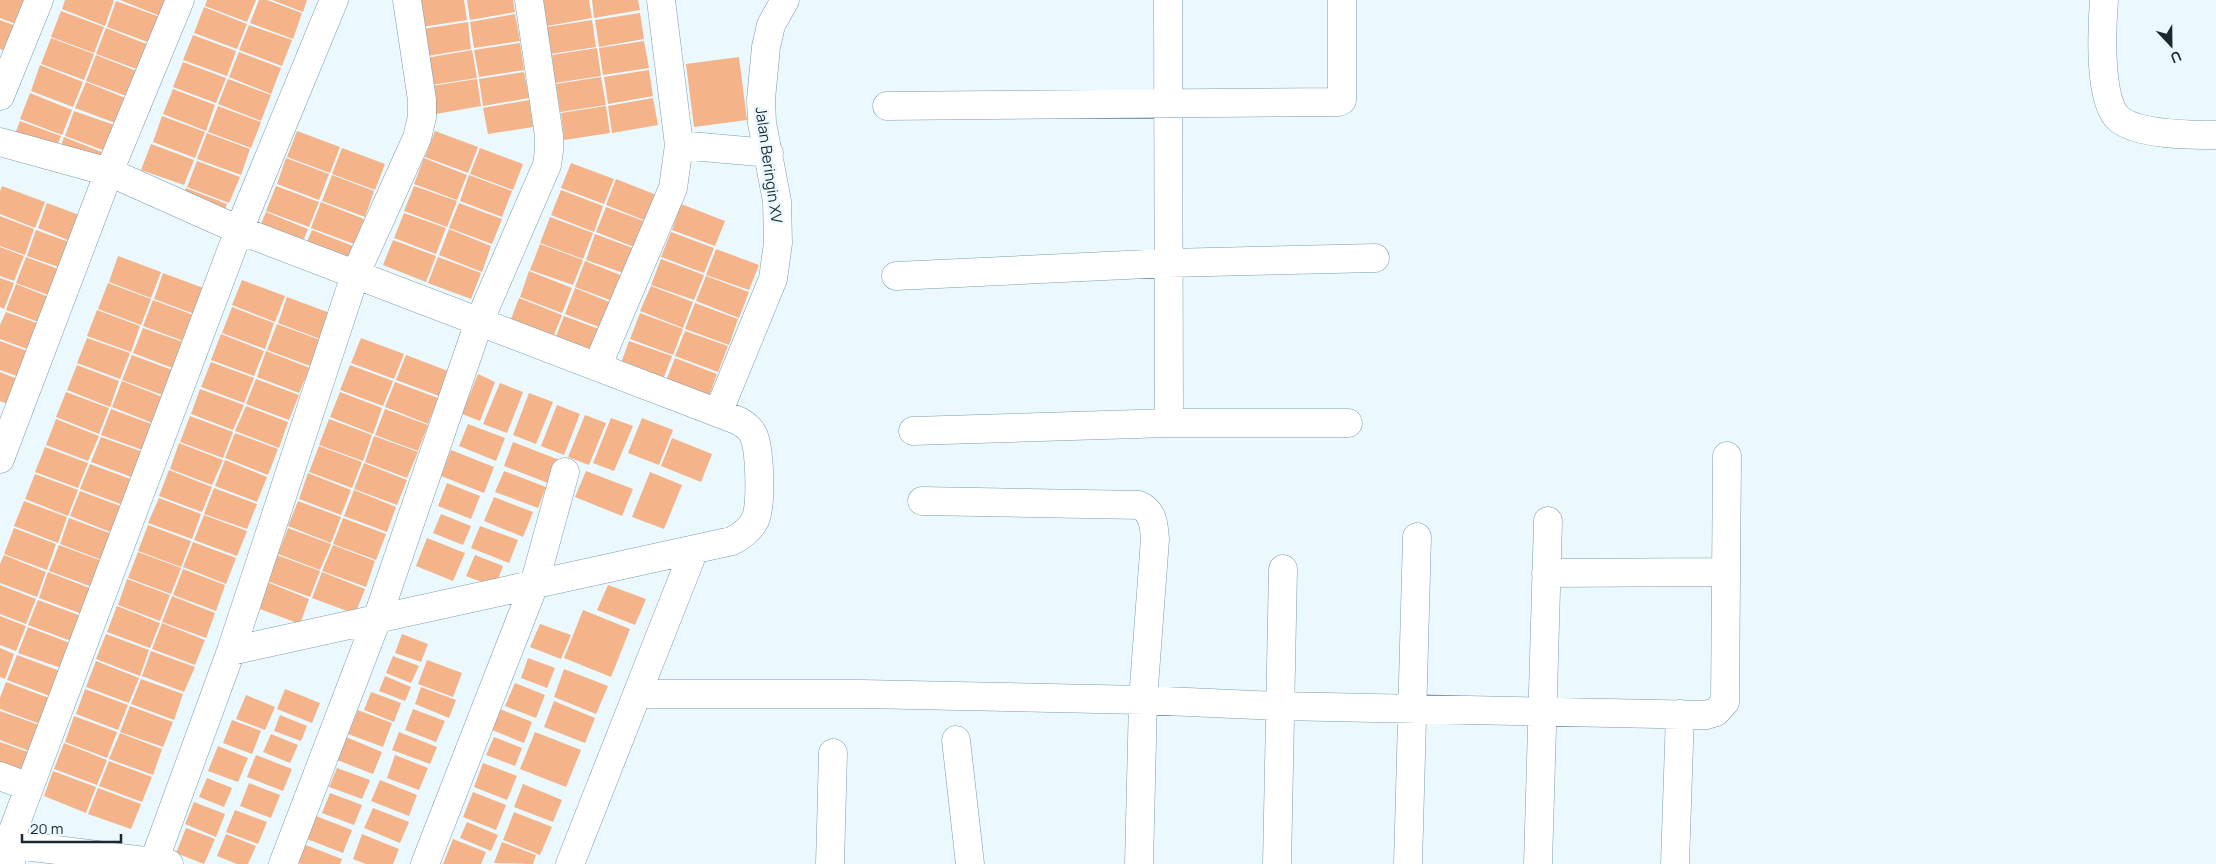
<svg xmlns="http://www.w3.org/2000/svg" width="2216" height="864" viewBox="0 0 2216 864" font-family="Manrope,sans-serif">
	<rect width="100%" height="100%" fill="#ebf9ff"/>
	<path fill="#f4b389" d="M0,0H26L16,24L0,18Z
		M65,0H114L105,26L62,9Z
		M120,0H166L160,16Z
		M207,0H256L247,22L205,6Z
		M259,0H267L302,13L293,39L250,23Z
		M272,0H307L303,12Z
		M420,0H464L467,20L422,27Z
		M467,0H513L515,12L470,20Z
		M543,0H589L592,18L547,26Z
		M592,0H638L640,10L594,18Z
		M116,1L160,17L150,43L107,27Z
		M204,7L247,24L237,49L194,33Z
		M61,11L104,27L94,53L51,37Z
		M640,13L644,39L599,47L595,20Z
		M515,14L520,41L474,48L470,22Z
		M0,20L16,26L6,51L0,49Z
		M592,20L596,47L551,54L547,27Z
		M468,22L471,49L427,56L422,29Z
		M249,25L292,40L282,66L239,50Z
		M106,28L149,45L139,70L96,54Z
		M193,35L236,51L227,76L183,60Z
		M51,38L94,54L84,80L41,64Z
		M644,41L649,68L603,75L599,48Z
		M520,43L524,70L479,77L474,50Z
		M597,48L601,76L555,83L552,55Z
		M472,50L477,78L431,85L426,58Z
		M239,52L281,68L271,94L229,77Z
		M96,55L139,72L129,97L86,81Z
		M739,57L747,120L694,127L686,64Z
		M183,62L226,78L216,103L173,87Z
		M40,65L83,82L73,107L31,91Z
		M649,70L653,96L608,104L604,77Z
		M524,72L529,98L483,106L479,79Z
		M601,77L606,105L560,112L556,84Z
		M228,79L271,95L261,121L218,104Z
		M477,79L481,106L436,114L431,86Z
		M86,82L128,99L118,124L75,108Z
		M173,89L215,105L206,131L163,114Z
		M30,93L72,110L62,135L20,119Z
		M653,98L658,125L612,133L608,106Z
		M529,100L533,127L488,134L483,108Z
		M218,106L261,122L251,148L208,132Z
		M606,106L610,133L564,140L561,113Z
		M74,111L117,126L108,152L65,136Z
		M162,116L205,132L195,158L153,142Z
		M20,121L61,136L54,153L14,137Z
		M297,131L340,147L330,173L287,157Z
		M435,131L478,147L468,173L425,157Z
		M207,133L250,149L241,175L197,159Z
		M64,137L107,154L101,167L59,151Z
		M151,144L194,160L184,185L141,170Z
		M342,148L385,164L375,190L332,174Z
		M480,148L523,164L513,190L470,174Z
		M286,158L329,174L319,200L277,184Z
		M424,158L467,175L457,200L414,184Z
		M197,161L240,177L229,203L187,187Z
		M571,163L614,179L604,204L561,188Z
		M332,175L374,191L365,217L322,201Z
		M469,175L512,191L502,217L460,201Z
		M616,179L659,196L649,222L606,205Z
		M2,186L45,202L35,228L0,214V191Z
		M276,186L319,202L309,227L266,211Z
		M414,186L457,201L447,227L404,211Z
		M186,188L227,204L223,216L181,200Z
		M561,190L603,206L594,232L551,215Z
		M321,202L364,219L354,244L311,228Z
		M47,203L90,219L80,245L38,228Z
		M459,203L502,219L492,244L449,228Z
		M681,204L725,221L715,246L672,230Z
		M606,207L649,223L639,249L596,232Z
		M266,212L308,229L300,248L258,231Z
		M404,213L446,228L436,254L394,238Z
		M0,216L34,229L25,255L0,246Z
		M550,217L593,233L583,259L540,243Z
		M449,229L491,246L482,272L439,255Z
		M36,230L80,246L70,271L27,256Z
		M312,230L353,246L345,265L304,249Z
		M671,232L714,248L704,273L661,257Z
		M595,234L638,250L629,275L586,260Z
		M393,240L436,256L426,282L383,265Z
		M540,244L583,260L573,285L530,270Z
		M0,247L24,256L14,281L0,276Z
		M716,249L759,265L749,290L706,275Z
		M118,256L161,272L151,298L109,282Z
		M26,257L69,273L59,299L16,283Z
		M438,257L481,273L471,299L428,283Z
		M661,259L704,275L694,300L651,285Z
		M585,261L628,278L618,303L575,287Z
		M529,271L572,288L562,313L520,297Z
		M163,273L206,289L197,315L154,299Z
		M706,276L749,292L739,318L696,301Z
		M0,278L14,283L4,309L0,307Z
		M242,280L285,296L275,322L232,305Z
		M108,283L151,299L141,325L98,309Z
		M16,284L59,301L49,326L6,310Z
		M651,286L693,302L683,328L640,311Z
		M575,288L617,305L607,330L565,314Z
		M287,297L330,313L320,339L278,323Z
		M519,298L562,315L552,340L509,324Z
		M153,300L196,316L186,342L143,326Z
		M695,303L738,319L729,345L685,329Z
		M232,307L274,323L265,349L222,333Z
		M97,310L140,326L131,352L87,336Z
		M6,312L48,327L38,353L0,339V325Z
		M640,313L683,329L673,355L630,339Z
		M564,316L607,332L597,357L554,341Z
		M277,324L320,340L310,366L267,350Z
		M143,328L186,343L175,369L133,353Z
		M685,331L728,346L718,372L675,356Z
		M221,334L264,351L254,376L211,360Z
		M87,338L130,353L120,379L77,363Z
		M361,338L404,354L394,379L351,363Z
		M0,341L38,355L28,380L0,370Z
		M629,341L672,356L662,382L620,366Z
		M266,351L310,368L299,393L257,377Z
		M132,355L175,371L165,396L122,380Z
		M406,355L448,371L439,396L396,380Z
		M675,358L717,374L708,399L665,383Z
		M211,362L254,378L244,403L201,387Z
		M77,365L119,381L110,407L67,390Z
		M350,365L393,381L383,406L340,390Z
		M0,372L27,383L17,408L0,401Z
		M478,374L495,382L480,421L462,414Z
		M256,379L299,395L289,420L246,404Z
		M122,381L165,398L155,424L112,407Z
		M395,382L438,398L428,424L385,407Z
		M500,383L523,392L507,433L483,424Z
		M200,389L244,405L233,430L191,414Z
		M66,392L109,408L99,434L56,417Z
		M340,392L382,408L373,434L330,417Z
		M529,393L553,402L536,444L513,435Z
		M557,405L580,414L564,455L541,446Z
		M246,406L288,422L279,448L235,431Z
		M111,409L154,425L145,451L101,435Z
		M385,409L428,425L418,451L375,435Z
		M585,415L606,423L589,465L568,457Z
		M190,416L233,432L223,458L180,442Z
		M611,418L633,426L614,471L593,463Z
		M642,418L673,430L659,465L628,453Z
		M56,419L99,436L88,461L46,445Z
		M329,419L372,435L363,461L319,445Z
		M468,424L505,438L496,461L459,446Z
		M235,433L278,449L268,475L225,458Z
		M374,436L418,452L407,478L365,462Z
		M101,437L143,452L134,478L91,462Z
		M672,438L712,454L701,482L661,466Z
		M513,442L562,461L553,485L504,466Z
		M179,443L223,460L212,485L170,469Z
		M319,446L362,462L352,488L309,472Z
		M45,447L88,463L78,488L35,472Z
		M451,450L494,467L484,493L441,476Z
		M225,460L267,477L257,502L215,486Z
		M364,463L407,480L397,505L354,489Z
		M90,464L133,480L123,505L80,489Z
		M169,470L212,487L202,512L159,496Z
		M504,471L546,487L538,508L495,492Z
		M586,471L633,489L622,516L575,497Z
		M650,472L682,485L664,529L632,517Z
		M308,473L351,490L341,515L299,499Z
		M35,474L78,490L68,516L25,499Z
		M447,483L480,496L471,519L438,506Z
		M214,488L257,504L247,529L204,514Z
		M354,490L396,507L387,532L344,516Z
		M80,491L123,507L113,533L70,516Z
		M494,497L533,512L523,537L484,521Z
		M159,498L201,514L192,539L148,523Z
		M24,501L67,517L58,543L14,526Z
		M298,501L341,517L331,543L288,526Z
		M441,514L471,526L463,545L433,533Z
		M204,515L247,531L237,556L194,540Z
		M69,518L112,534L102,560L60,544Z
		M343,518L386,534L376,560L333,544Z
		M148,525L191,541L181,567L138,551Z
		M480,526L518,540L509,563L471,548Z
		M14,528L56,544L47,570L4,554Z
		M288,528L331,544L320,570L278,554Z
		M427,538L465,553L453,581L416,566Z
		M193,542L236,558L226,584L183,567Z
		M59,545L102,561L92,587L49,571Z
		M333,545L375,561L366,587L322,571Z
		M138,552L181,568L171,594L128,578Z
		M4,555L46,572L37,597L0,583V564Z
		M277,555L320,571L310,597L267,581Z
		M475,555L503,566L495,587L466,576Z
		M183,569L225,585L216,611L173,595Z
		M48,572L92,589L82,614L39,598Z
		M322,572L365,589L355,614L312,598Z
		M127,579L170,595L160,621L118,605Z
		M267,582L309,599L300,624L257,608Z
		M0,585L36,599L26,624L0,614Z
		M608,585L646,599L635,625L597,610Z
		M172,596L215,613L206,638L162,622Z
		M38,600L81,616L71,641L28,625Z
		M117,606L160,623L150,648L107,632Z
		M583,610L630,629L611,677L564,658Z
		M0,616L26,626L16,651L0,645Z
		M162,623L205,640L195,665L152,649Z
		M540,624L571,635L561,659L530,647Z
		M28,627L70,643L61,668L18,653Z
		M106,634L149,650L140,676L96,659Z
		M402,634L428,644L421,662L395,653Z
		M0,648L14,654L5,679L0,677Z
		M151,651L195,667L184,692L142,676Z
		M17,655L60,671L50,696L7,680Z
		M393,656L419,666L411,683L386,673Z
		M528,658L555,668L547,688L521,678Z
		M427,660L462,673L453,697L418,684Z
		M96,661L139,678L129,703L86,687Z
		M564,669L608,686L596,714L554,697Z
		M385,676L411,687L405,701L379,691Z
		M141,679L183,694L174,720L131,704Z
		M6,682L49,698L40,724L0,709V698Z
		M515,683L545,695L536,718L505,706Z
		M421,687L456,700L449,718L415,704Z
		M85,689L128,705L118,730L76,714Z
		M285,689L320,703L312,723L277,709Z
		M371,692L401,703L394,722L364,710Z
		M246,695L275,707L265,730L236,719Z
		M554,701L595,718L585,743L544,727Z
		M130,706L173,722L163,747L120,732Z
		M413,709L445,721L436,742L405,730Z
		M500,709L532,722L524,743L492,730Z
		M358,710L392,723L383,747L348,734Z
		M0,711L39,725L29,751L0,740Z
		M280,715L307,726L301,741L274,731Z
		M74,716L117,732L107,758L65,742Z
		M232,720L261,731L252,754L223,743Z
		M399,732L437,747L430,764L392,750Z
		M535,732L581,750L566,787L520,769Z
		M120,733L162,749L153,775L109,759Z
		M271,734L298,745L290,763L263,752Z
		M346,737L382,752L373,774L337,760Z
		M494,737L522,748L515,766L486,755Z
		M0,742L28,752L18,778L0,771Z
		M64,743L107,760L97,785L54,769Z
		M218,746L248,758L238,782L208,771Z
		M256,755L292,769L283,791L247,777Z
		M395,755L428,768L419,790L387,778Z
		M109,761L152,777L142,802L99,786Z
		M483,763L517,776L507,800L474,787Z
		M337,768L370,780L362,799L329,787Z
		M53,771L96,787L86,813L44,796Z
		M207,778L232,788L224,807L199,797Z
		M380,780L417,795L409,816L371,801Z
		M249,783L280,795L271,818L240,806Z
		M523,784L562,800L553,822L514,807Z
		M98,788L141,804L131,829L88,814Z
		M473,792L506,805L496,830L463,817Z
		M330,793L362,805L354,825L322,813Z
		M194,802L225,814L216,837L185,824Z
		M373,808L409,822L400,843L364,828Z
		M235,810L267,822L258,844L226,832Z
		M514,812L552,827L540,855L503,840Z
		M316,816L352,830L343,853L307,839Z
		M467,822L498,835L491,851L460,838Z
		M186,828L215,839L204,864L176,853Z
		M226,834L256,846L248,864H237L217,856Z
		M362,834L399,849L393,864H366L353,859Z
		M453,839L486,852L481,864H443Z
		M502,842L536,855L533,864L494,863Z
		M303,844L342,859L340,864H301L296,862Z"/>
	<g fill="none" stroke-linecap="round" stroke-linejoin="round">
		<defs>
			<path id="minor" d="M1168,0L1169,423
				M2104,0C2102,26 2098,102 2119,119C2138,135 2192,135 2216,135
				M0,96L39,0
				M887,106L1339,102L1342,100V0
				M0,142L109,172L239,230L739,421C744,424 750,428 753,434C760,448 762,505 755,520C750,530 742,536 732,541L231,651
				M679,145L769,153
				M896,276L1168,263L1375,258
				M597,367L673,188L679,145L661,0
				M718,413L773,279L778,243L777,201L762,123L761,99L766,47L771,25L785,0
				M913,431L1169,423H1348
				M0,459L109,172L180,0
				M922,501L1139,505C1153,511 1154,525 1155,539L1143,700L1139,864
				M1546,573L1725,572
				M639,694H862L1143,700L1280,706L1706,715L1716,712L1725,702L1727,456
				M956,740L970,864
				M0,776L29,787
				M8,844L169,864
				M11,864L8,844L239,230L334,0
				M153,864L231,651L355,275L417,138L422,117V100L407,0
				M283,864L377,619L479,322L547,165L549,151V136L529,0
				M425,864L534,585L565,472
				M570,864L694,550
				M830,864L833,753
				M1277,864L1283,569
				M1408,864L1417,537
				M1538,864L1548,521
				M1675,864L1680,714"/>
		</defs>
		<use href="#minor" stroke="#7b9cab" stroke-width="29"/>
		<use href="#minor" stroke="#fff" stroke-width="28"/>
	</g>
	<g text-anchor="middle" dominant-baseline="central" stroke-width="5" stroke-linejoin="round" paint-order="stroke">
		<g font-size="15" fill="#1b282e" stroke="#ebf9ff">
			<text transform="translate(769 165) rotate(82)">Jalan Beringin XV</text>
		</g>
	</g>
	<g transform="translate(2171 45) rotate(158)" stroke="#ebf9ff" stroke-width="4" paint-order="stroke">
	<path d="M0-4L9 19L0 12L-9 19Z" fill="#1b282e"/>
	<text y="-8" font-size="14" font-weight="bold" text-anchor="middle" fill="#1b282e">U</text>
	</g>
	<path d="M22 834v8h99v-8" fill="none" stroke="#1b282e" stroke-width="2.5"/>
	<text x="30" y="834" font-size="15" fill="#1b282e" stroke="#ebf9ff" stroke-width="4" paint-order="stroke">20 m</text>
</svg>
